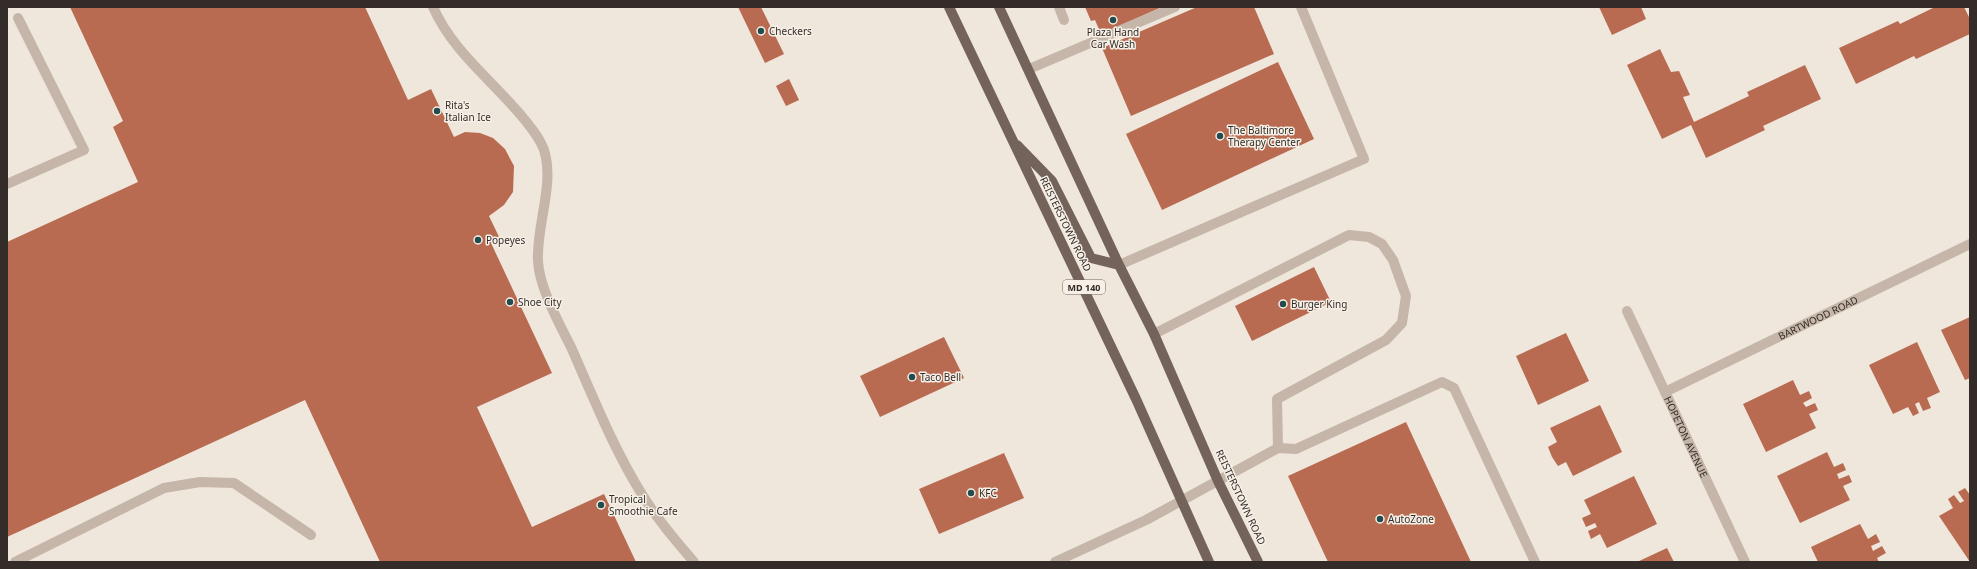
<svg xmlns="http://www.w3.org/2000/svg" width="1977" height="569" viewBox="0 0 1977 569" font-family="'Noto Sans',sans-serif">
	<rect width="100%" height="100%" fill="#efe6dc"/>
	<path fill="#b86b51" d="M70,7H365L408,100L431,89L454,137L465,132L480,133L493,138L505,149L514,166L513,192L504,205L489,216L500,239L491,243L552,373L477,407L532,527L604,494L636,562H380L305,400L7,537V242L138,182L113,127L123,121Z
		M738,7H761L784,54L765,63Z
		M1085,7H1162L1101,34L1095,20L1091,21Z
		M1197,7H1254L1274,54L1131,116L1102,48Z
		M1599,7H1641L1646,19L1612,35Z
		M1935,7H1964L1970,19V34L1916,59L1914,56L1856,84L1839,48L1898,21L1900,24Z
		M1660,49L1671,72L1679,71L1690,95L1683,97L1694,122L1749,96L1747,92L1805,65L1821,99L1763,126L1765,130L1706,158L1691,125L1662,139L1627,65Z
		M1278,62L1314,139L1162,210L1126,134Z
		M789,79L799,100L786,106L776,86Z
		M1314,267L1331,302L1252,341L1235,306Z
		M1970,317V378L1965,380L1941,330Z
		M1566,333L1589,381L1538,405L1516,356Z
		M944,337L964,378L880,417L860,376Z
		M1917,342L1940,392L1927,398L1931,408L1923,411L1919,402L1915,404L1919,413L1913,416L1908,407L1893,414L1869,365Z
		M1793,380L1800,395L1809,391L1812,398L1803,403L1806,407L1815,403L1818,410L1809,414L1816,428L1766,452L1743,404Z
		M1600,405L1622,452L1573,476L1566,462L1558,466L1552,457L1548,447L1557,442L1550,428Z
		M1406,422L1471,562H1328L1288,476Z
		M1827,452L1834,467L1843,463L1846,470L1837,474L1839,479L1849,475L1852,482L1843,486L1850,500L1800,523L1777,476Z
		M1004,453L1024,498L939,534L919,489Z
		M1634,476L1657,524L1607,548L1600,534L1591,539L1588,531L1597,527L1595,523L1586,527L1582,518L1591,514L1584,500Z
		M1965,488L1970,495V562L1939,516L1953,508L1948,499L1954,495L1960,503L1964,501L1958,492Z
		M1860,524L1868,539L1876,534L1880,542L1871,546L1873,551L1882,546L1886,553L1877,558L1879,562H1818L1811,547Z
		M1667,548L1674,562H1637Z"/>
	<g fill="none" stroke-linecap="round" stroke-linejoin="round">
		<g stroke="#c5b6a9" stroke-width="10">
			<path d="M433,7C452,50 489,78 519,113C528,124 539,136 544,150C555,184 536,226 538,261C539,287 559,323 571,347C593,397 614,450 643,496C658,520 676,541 694,562"/>
			<path d="M1059,7L1064,20"/>
			<path d="M1029,69L1175,7"/>
			<path d="M7,184L84,150L18,18"/>
			<path d="M1119,265L1364,159L1301,7"/>
			<path id="s1" d="M1627,311L1745,562"/>
			<path d="M1154,334L1349,235L1369,237L1382,244L1393,260L1406,296L1402,323L1386,340L1277,399L1278,448"/>
			<path id="s2" d="M1665,392L1970,244"/>
			<path d="M15,562L164,488L200,482L234,483L311,535"/>
			<path d="M1055,562L1146,520L1278,448L1296,449L1442,382L1454,388L1535,562"/>
		</g>
		<path stroke="#74635b" stroke-width="10" d="M949,7L1136,399L1209,562
			M999,7L1119,265L1154,334L1218,481L1258,562
			M1017,145L1052,181L1091,258L1119,265"/>
	</g>
	<g fill="#224c50" stroke="#f7f0e7" stroke-width="1.5">
		<circle cx="1113" cy="20" r="4"/>
		<circle cx="761" cy="31" r="4"/>
		<circle cx="437" cy="111" r="4"/>
		<circle cx="1220" cy="136" r="4"/>
		<circle cx="478" cy="240" r="4"/>
		<circle cx="510" cy="302" r="4"/>
		<circle cx="1283" cy="304" r="4"/>
		<circle cx="912" cy="377" r="4"/>
		<circle cx="971" cy="493" r="4"/>
		<circle cx="601" cy="505" r="4"/>
		<circle cx="1380" cy="519" r="4"/>
	</g>
	<g text-anchor="middle" dominant-baseline="central" stroke-width="3" stroke-linejoin="round" paint-order="stroke">
		<rect fill="#f7f0e7" stroke="#6e6761" stroke-width="1" x="1063" y="280" width="42" height="14" rx="3"/>
		<g font-size="9" font-weight="bold" fill="#332c28">
			<text x="1084" y="287">MD 140</text>
		</g>
		<g font-size="10" fill="#332c28" stroke="#f7f0e7" text-anchor="start">
			<text x="769" y="31">Checkers</text>
			<text x="1113" y="32" text-anchor="middle">Plaza Hand<tspan x="1113" dy="12">Car Wash</tspan></text>
			<text x="445" y="105">Rita's<tspan x="445" dy="12">Italian Ice</tspan></text>
			<text x="1228" y="130">The Baltimore<tspan x="1228" dy="12">Therapy Center</tspan></text>
			<text x="486" y="240">Popeyes</text>
			<text x="518" y="302">Shoe City</text>
			<text x="1291" y="304">Burger King</text>
			<text x="920" y="377">Taco Bell</text>
			<text x="979" y="493">KFC</text>
			<text x="609" y="499">Tropical<tspan x="609" dy="12">Smoothie Cafe</tspan></text>
			<text x="1388" y="519">AutoZone</text>
		</g>
		<g font-size="10" fill="#332c28" stroke="#f7f0e7">
			<text transform="translate(1066 224) rotate(64)">REISTERSTOWN ROAD</text>
			<text stroke="none"><textPath href="#s2" startOffset="170">BARTWOOD ROAD</textPath></text>
			<text stroke="none"><textPath href="#s1" startOffset="139">HOPETON AVENUE</textPath></text>
			<text transform="translate(1241 497) rotate(65)">REISTERSTOWN ROAD</text>
		</g>
	</g>
	<rect width="1977" height="569" fill="none" stroke="#332c28" stroke-width="16"/>
</svg>
